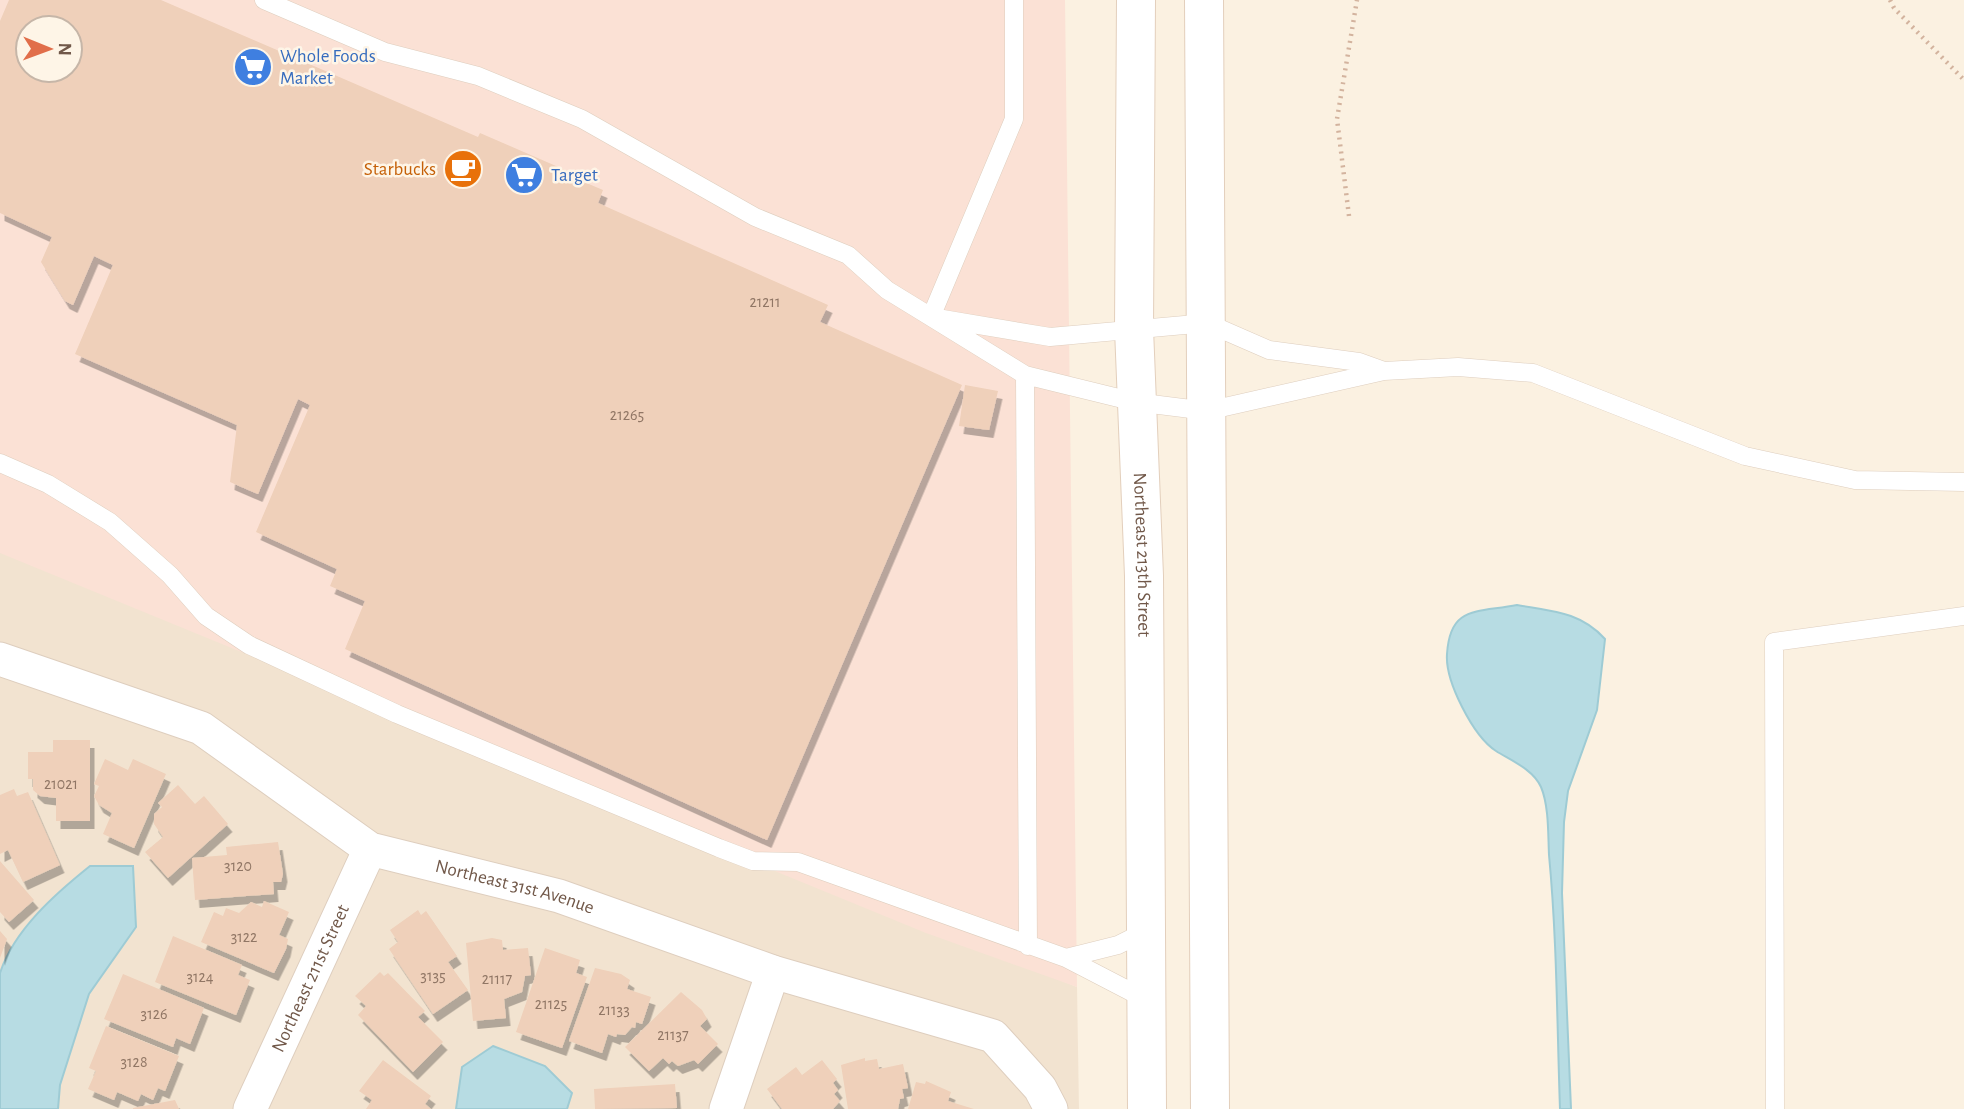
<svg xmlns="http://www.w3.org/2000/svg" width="1964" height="1109" viewBox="0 0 1964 1109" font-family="'Alegreya Sans',sans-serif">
	<defs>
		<filter id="shadow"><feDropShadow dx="4.5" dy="8" stdDeviation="0" flood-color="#0004"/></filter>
	</defs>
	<rect width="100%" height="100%" fill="#fbf1e1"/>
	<path fill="#f2e3d0" d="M0,551L1077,987L1079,1109H0Z"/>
	<path fill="#fbe1d5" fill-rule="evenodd" d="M0,0H1065L1077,987L926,933L0,553ZM28,28H70V70H28Z"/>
	<path fill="#b7dce3" stroke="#9ecbd4" stroke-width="2" d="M1517,605C1552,611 1581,612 1605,639L1597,710L1568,791L1564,822L1562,893L1571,1109H1560C1557,1024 1557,939 1549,855C1548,834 1549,806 1541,787C1533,769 1510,760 1496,751C1473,736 1445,681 1447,654C1450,605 1477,613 1517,605Z
		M90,866H133L136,927L89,994L60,1085L58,1109H0V973C14,930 55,894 90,866Z
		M493,1046L545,1066L572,1093L567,1109H456L462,1067Z"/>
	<path fill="#efd0ba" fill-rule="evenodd" filter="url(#shadow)" d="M9,0H161L478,137L480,133L579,176L577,179L603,190L598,203L828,305L820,322L962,385L767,840L345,649L365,601L330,586L337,569L256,532L310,405L298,399L258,494L230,482L237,425L75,354L113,265L94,256L73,305L65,301L41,262L52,237L0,213V21ZM28,28H70V70H28Z
		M965,385L998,391L989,430L959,426Z
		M53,740H90V821H56V798L40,796L33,790V779H28V752H53Z
		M105,759L128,770L133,759L166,774L134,848L103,834L112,813L99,805L94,796L99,786L94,784Z
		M178,785L195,804L204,796L228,824L168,878L145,852L163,837L154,824V814L162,807L158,803Z
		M14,789L17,796L28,792L60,865L23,882L8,850L0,854V795Z
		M278,842L283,874L281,882H273L274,894L195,900L192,858L227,855L226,847Z
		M0,861L34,900L9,922L0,912Z
		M264,901L289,912L279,935L288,939L286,949L274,973L201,942L214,912L223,916L226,908L239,913L251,902L262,907Z
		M418,910L421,915L426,911L457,956L448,962L468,990L433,1014L389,949L398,942L390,930Z
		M0,931L7,939L0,958Z
		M173,936L242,965L238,975L250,980L236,1015L155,982Z
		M492,938L502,940L503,950L528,948L531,975L525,976L522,992L504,999L506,1018L473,1021L466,943Z
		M545,948L580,960L576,973L587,977L562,1048L516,1032Z
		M595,968L621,974L630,980L627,989L651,997L642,1024L636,1022L635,1028L632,1027L625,1035L617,1034L616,1037L608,1034L602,1053L569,1041Z
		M380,972L384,976L388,973L425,1011L418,1017L443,1042L413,1072L358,1015L366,1006L355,996Z
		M123,974L204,1008L190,1044L176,1038L173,1047L104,1019Z
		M681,992L702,1010L707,1019L700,1026L718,1044L698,1064L694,1060L678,1066L672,1061L669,1064L663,1058L649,1071L625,1047Z
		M106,1026L179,1056L165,1091L158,1088L153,1100L141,1094L138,1101L117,1092L114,1100L88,1089L96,1071L89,1068Z
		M865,1058V1061L877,1059L879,1069L903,1064L908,1088L902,1089L904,1098L900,1099L898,1109H848L841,1065Z
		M383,1060L431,1096L425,1104L431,1109H366L372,1100L359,1091Z
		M822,1060L837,1079L833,1083L838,1090L834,1094L840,1101L833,1109H782L767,1089L796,1067L802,1075Z
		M926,1081L951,1092L948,1101L974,1109H908L916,1082L925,1084Z
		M675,1084L677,1108L595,1109L594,1089Z
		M175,1100L179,1109H133V1108Z"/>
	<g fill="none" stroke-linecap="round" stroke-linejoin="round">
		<defs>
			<path id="lane" d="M264,0L385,52L478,76L582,119L755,217L848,255L887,290L931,317L1014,119V0
				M931,317L1050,337L1207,323L1269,350L1359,362L1384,371L1207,411L1135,402L1025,375Z
				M1384,371L1458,367L1533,373L1745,456L1855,480L1964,482
				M1025,375L1028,946
				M0,463L48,484L110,522L170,575L206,616L249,645L397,714L719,848L753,861L798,862L1066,958L1145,999
				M1066,958L1118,945L1144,932
				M1775,1109L1774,642L1964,616"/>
			<g id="street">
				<path id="s1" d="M0,659L201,728L370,849L559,896L773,972L993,1036L1040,1088L1051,1109"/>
				<path id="s2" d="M250,1109L370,849"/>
				<path d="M726,1109L773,972"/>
			</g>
			<g id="secondary">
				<path id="s3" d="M1136,0L1134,329L1144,576L1147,1109"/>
				<path d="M1204,0L1210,1109"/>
			</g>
		</defs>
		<use href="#lane" stroke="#decebe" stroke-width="19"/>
		<use href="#street" stroke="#decebe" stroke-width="35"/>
		<use href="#secondary" stroke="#e3cfbc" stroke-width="40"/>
		<path stroke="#d3b39e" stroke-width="4.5" stroke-dasharray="2 5" stroke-linecap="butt" d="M1890,0L1894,8L1964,80
			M1349,216L1337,119L1357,0"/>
		<use href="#lane" stroke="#fff" stroke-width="18"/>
		<use href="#street" stroke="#fff" stroke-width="33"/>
		<use href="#secondary" stroke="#fff" stroke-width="38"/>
	</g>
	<defs>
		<symbol id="supermarket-disc" viewBox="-11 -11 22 22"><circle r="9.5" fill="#3f7fe0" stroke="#fef5e7"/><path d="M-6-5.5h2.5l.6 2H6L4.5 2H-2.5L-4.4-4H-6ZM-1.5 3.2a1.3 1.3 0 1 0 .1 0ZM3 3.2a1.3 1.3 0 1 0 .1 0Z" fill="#fff"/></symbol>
		<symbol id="cafe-disc" viewBox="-11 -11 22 22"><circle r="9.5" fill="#e8710a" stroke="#fef5e7"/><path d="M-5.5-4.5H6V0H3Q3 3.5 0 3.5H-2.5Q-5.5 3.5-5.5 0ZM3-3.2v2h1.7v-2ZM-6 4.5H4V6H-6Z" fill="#fff"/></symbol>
	</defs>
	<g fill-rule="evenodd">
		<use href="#supermarket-disc" x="231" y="45" width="44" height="44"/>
		<use href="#cafe-disc" x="441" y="147" width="44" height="44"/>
		<use href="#supermarket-disc" x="502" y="153" width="44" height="44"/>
	</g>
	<g text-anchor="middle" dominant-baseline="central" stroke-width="5" stroke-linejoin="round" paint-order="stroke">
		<g font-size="16" fill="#907665">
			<text x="765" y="302">21211</text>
			<text x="627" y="415">21265</text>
			<text x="61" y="784">21021</text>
			<text x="238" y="866">3120</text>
			<text x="244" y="937">3122</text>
			<text x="433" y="976">3135</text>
			<text x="200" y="977">3124</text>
			<text x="497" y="979">21117</text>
			<text x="551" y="1004">21125</text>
			<text x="614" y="1010">21133</text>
			<text x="154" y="1014">3126</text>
			<text x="673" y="1035">21137</text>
			<text x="134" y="1062">3128</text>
		</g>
		<g font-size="19" fill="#366cbe" stroke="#fef5e7" text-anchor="start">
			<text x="280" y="56">Whole Foods<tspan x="280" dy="22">Market</tspan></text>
			<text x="551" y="175">Target</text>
		</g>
		<g font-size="19" fill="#c56008" stroke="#fef5e7" text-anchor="end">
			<text x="436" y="169">Starbucks</text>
		</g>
		<g font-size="19" fill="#715849" stroke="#fef5e7">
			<text stroke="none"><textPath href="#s3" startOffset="555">Northeast 213th Street</textPath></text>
			<text stroke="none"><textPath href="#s1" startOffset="570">Northeast 31st Avenue</textPath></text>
			<text stroke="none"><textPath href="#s2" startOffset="144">Northeast 211st Street</textPath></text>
		</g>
	</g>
	<g transform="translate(49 49) rotate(91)"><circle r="33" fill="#fef5e7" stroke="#c6b6a8" stroke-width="2"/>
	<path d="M0-5L12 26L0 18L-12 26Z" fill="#e16e4a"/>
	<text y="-10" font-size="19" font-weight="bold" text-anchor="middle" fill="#715849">N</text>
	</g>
</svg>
